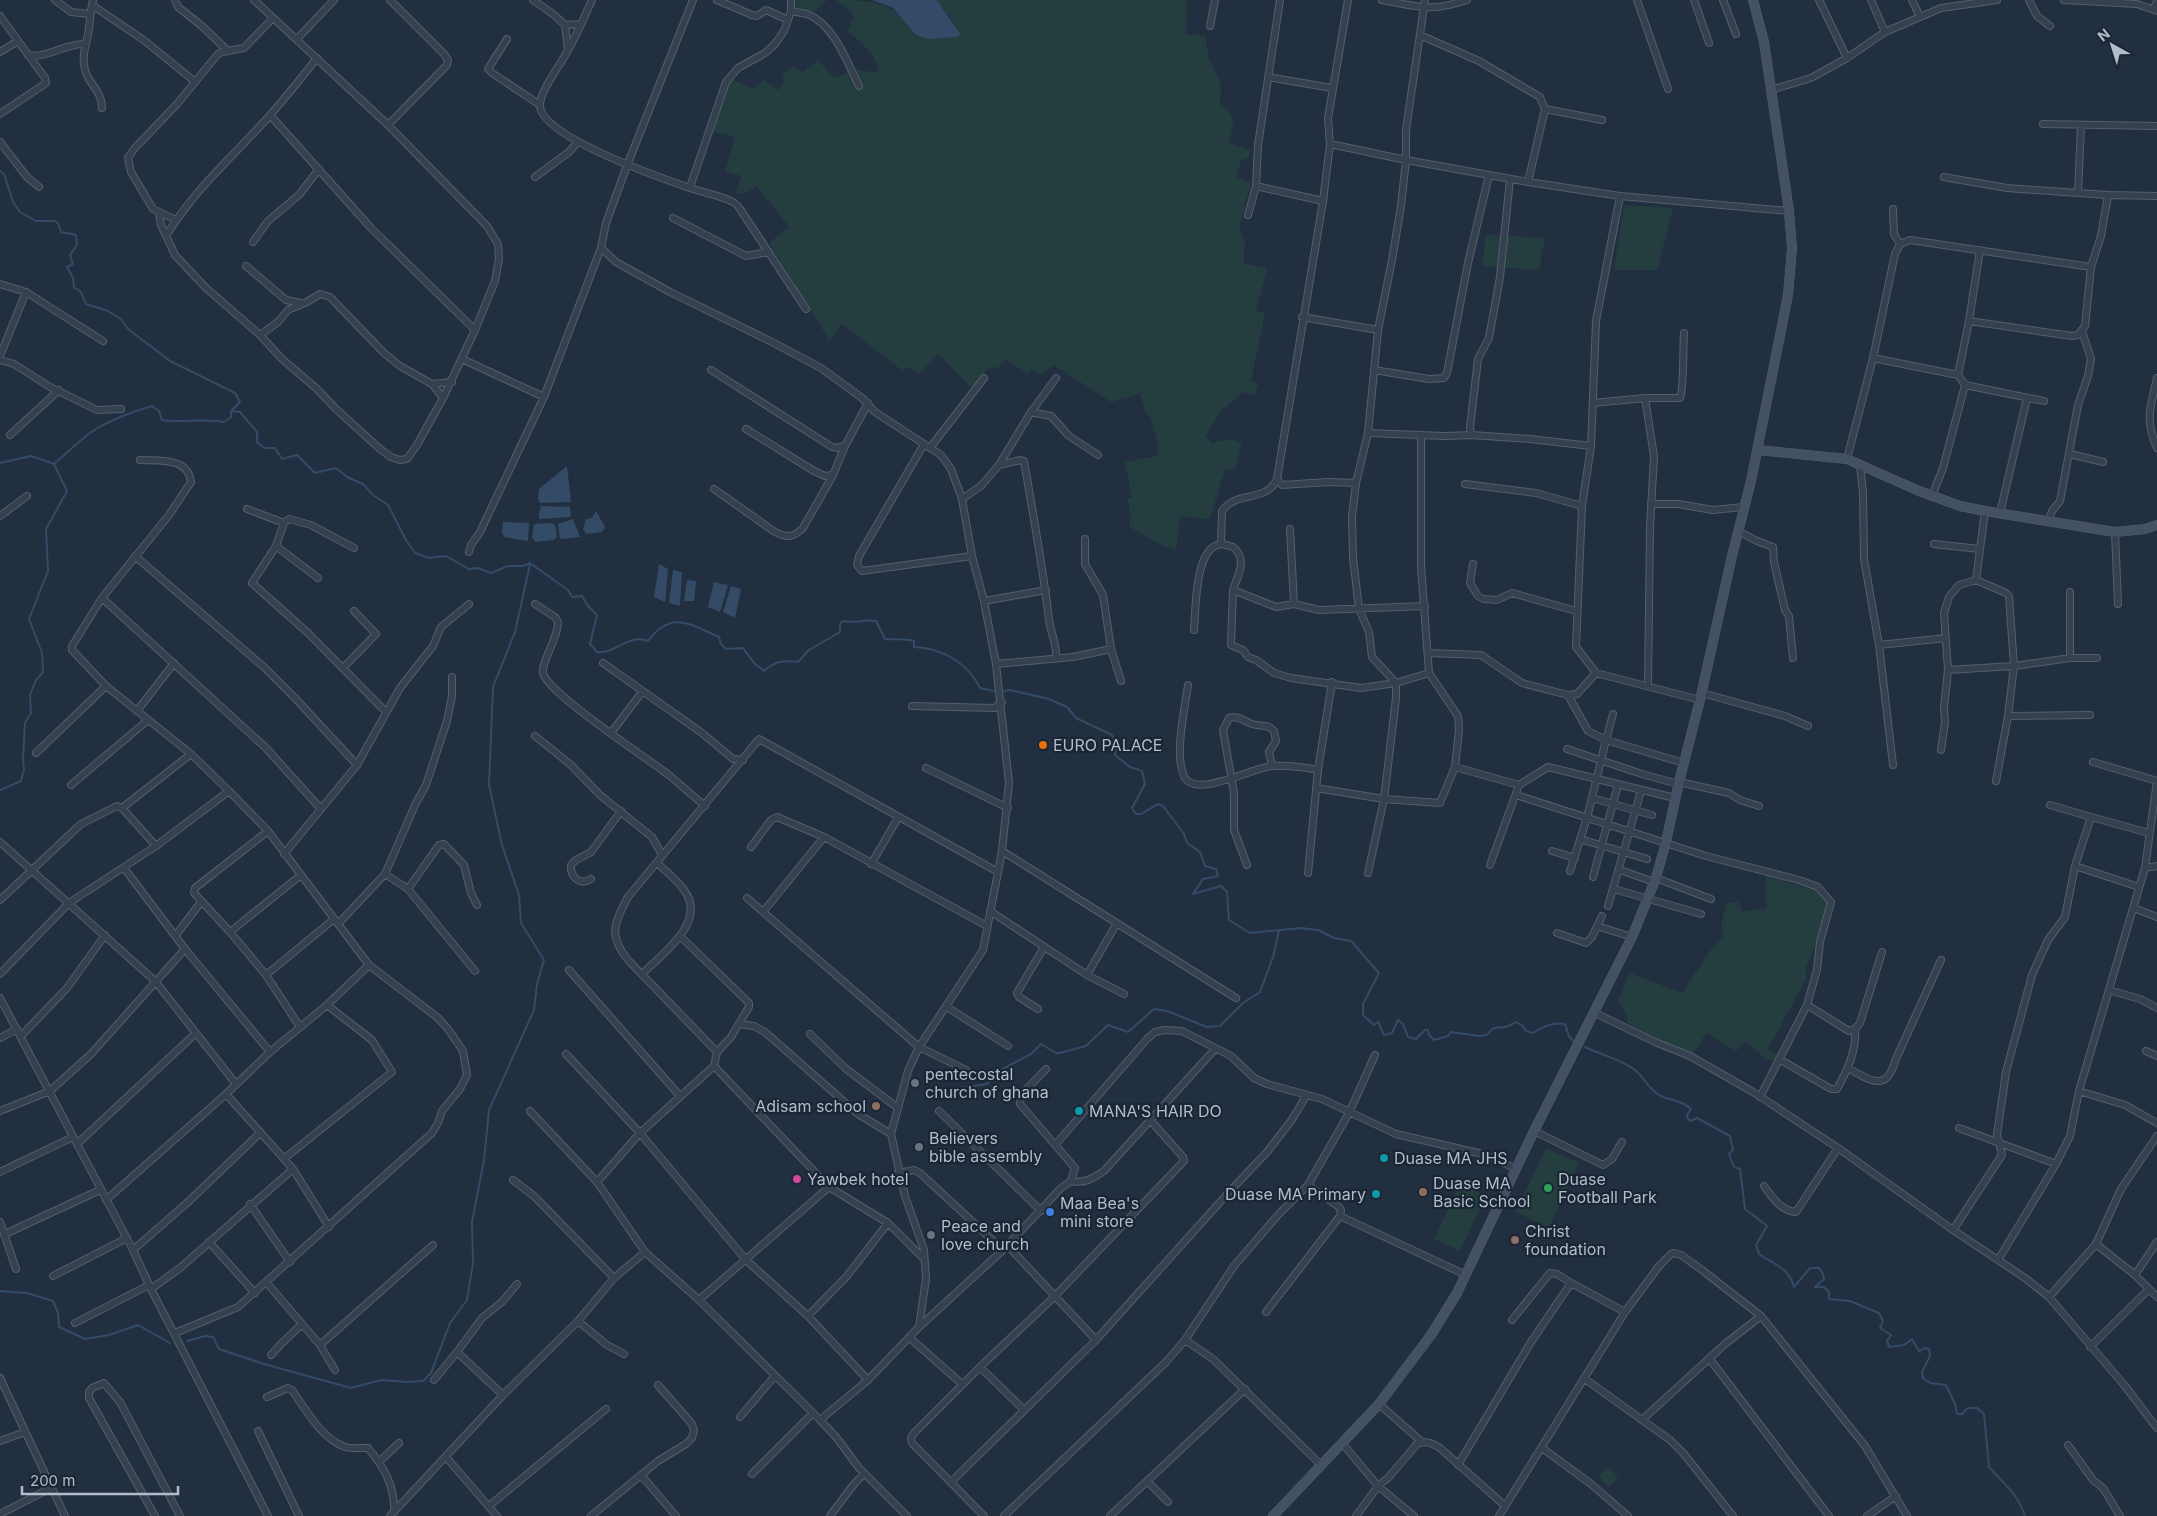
<svg xmlns="http://www.w3.org/2000/svg" width="2157" height="1516" viewBox="0 0 2157 1516" font-family="Inter,sans-serif">
	<rect width="100%" height="100%" fill="#222f40"/>
	<path fill="#243e40" d="M794,0H827L814,12L805,11L794,5Z
		M835,0C860,0 884,0 902,17L952,20L937,0H1187L1186,34L1205,36L1209,59L1221,84L1220,104C1238,117 1233,124 1229,143L1251,150L1249,158L1241,160L1237,178L1251,183L1239,228L1245,240L1244,263L1267,269L1256,311L1265,313L1251,381L1258,383L1255,395L1243,392L1221,411L1206,436L1212,443L1229,439L1242,443L1235,469H1225L1210,519L1180,516L1176,550L1163,546L1129,527L1131,515L1127,498L1132,497L1125,462L1157,456L1158,445L1150,415H1146L1140,394L1111,402L1054,365L1040,375L1031,369L1027,373L1006,360L998,368L989,367L971,388L938,354L919,374L908,367L903,371L842,324L829,340L769,243L789,227L757,186L744,194L736,193L741,176L725,171L735,137L712,131L726,89L732,79L753,89L764,80L778,90L784,83L782,76L793,66L803,72L818,60L834,78L854,70L874,72L879,70C875,54 861,41 848,32L854,16L846,7Z
		M1624,205L1673,208L1657,270H1614Z
		M1486,235L1545,238L1539,270L1482,266Z
		M1766,876L1820,892L1829,901L1816,946L1806,967V979L1768,1049L1777,1054L1774,1061L1767,1060L1745,1041L1736,1051L1706,1033L1692,1056L1670,1047L1628,1023L1627,1017L1618,1001L1630,973L1682,993L1710,951L1724,936L1721,924L1727,903L1739,902L1742,912L1767,908L1765,892Z
		M1546,1148L1579,1163L1549,1228L1516,1212Z
		M1460,1184L1486,1196L1460,1251L1434,1239Z
		M1608,1467L1618,1477L1609,1487L1598,1477Z"/>
	<path fill="#344b68" d="M872,0H937L960,34L957,37L928,39L916,35L893,8Z
		M567,466L571,502L540,503L538,499L539,489Z
		M541,506L570,507L571,517L539,519V513Z
		M596,511L605,527L602,532L586,534L583,529L586,519L592,518Z
		M573,519L580,537L560,539L558,524Z
		M503,522L529,523L528,541L504,537L502,532Z
		M551,523L555,525L557,536L554,540L536,542L532,538L534,524Z
		M659,564L668,569L665,602L654,597Z
		M673,570L682,572L680,606L669,603Z
		M687,580L696,581L694,601H684Z
		M714,582L728,585L720,612L708,607Z
		M731,586L741,589L735,618L723,612Z"/>
	<g fill="none" stroke-linecap="round" stroke-linejoin="round">
		<path stroke="#344b68" stroke-width="2" d="M0,171L4,174L13,202L20,212L36,221H55L58,223L61,232L76,235L77,245L70,255L73,264L67,267L73,278L74,287L81,292L86,304L108,311L121,319L128,329L170,361L235,393L240,402L231,411V417L224,422C204,418 183,423 162,420L159,411L152,406C132,412 108,420 90,433C78,442 66,454 54,464
			M231,411L240,412L257,432V442L264,448H275L282,459L297,455L315,473L336,468L347,477L363,484L373,495L388,505L406,540L415,553L429,558L446,556L469,569L478,568L491,573L508,566H523L530,563L568,590L572,597L582,596L588,606L597,615L590,644L597,652C616,654 629,633 648,641C672,609 691,625 719,637L721,644L726,649L743,648L754,663L764,671C775,661 783,660 798,662L809,650L840,632V624L843,621C855,624 864,619 876,621L885,639C895,640 905,638 914,641V647C942,648 968,663 980,688L998,692L1010,690L1049,699L1067,707L1076,718L1112,735L1116,747L1115,755L1130,767L1142,771L1145,784L1132,808L1136,814H1141L1158,804L1163,806L1184,834L1187,843L1200,852L1205,866L1216,869L1218,876L1203,879L1193,894L1221,886L1227,892L1229,920L1250,933L1301,928L1318,930L1334,938L1351,941L1379,973L1363,1004V1015L1374,1025L1378,1022L1384,1035L1392,1033L1398,1020L1403,1024L1408,1037L1416,1039L1425,1030H1428L1429,1035L1434,1040L1448,1036L1451,1032L1479,1036L1487,1035C1493,1026 1495,1028 1505,1027C1508,1027 1513,1023 1516,1022L1523,1026L1526,1031L1533,1033C1543,1026 1553,1022 1565,1024L1569,1036L1575,1043
			M0,463L31,456L54,464L67,491L46,529L48,571L29,619L42,653L43,672L36,680L30,695L31,713L25,723L23,759L24,770L21,781L0,790
			M1585,1047C1601,1055 1621,1059 1635,1070C1645,1078 1647,1088 1659,1095C1670,1101 1683,1100 1691,1109L1687,1115L1688,1119L1691,1121L1697,1118L1730,1136L1733,1150L1729,1154L1734,1167L1740,1169L1745,1209L1767,1226L1756,1245L1759,1254C1774,1264 1789,1268 1794,1287L1810,1268H1819L1823,1274L1824,1279L1815,1287H1824L1829,1292V1299L1850,1301L1879,1313L1883,1321L1880,1328L1891,1335L1887,1341L1889,1347L1904,1345L1912,1339L1919,1351L1925,1348L1929,1349L1930,1356L1922,1372L1923,1378L1930,1383L1946,1385L1955,1404L1957,1414H1962L1968,1408H1977L1984,1414L1989,1467C2004,1484 2018,1494 2025,1516
			M962,1088L987,1084L999,1071L1031,1054L1041,1044L1056,1053H1060L1086,1046L1108,1025L1128,1032L1154,1009L1167,1011L1207,1027L1220,1026L1243,1003L1260,992L1273,957L1279,931
			M0,1291L27,1293L53,1301L58,1313L59,1327L85,1339L109,1335L138,1325L170,1343
			M187,1341L205,1336L213,1337L219,1349L264,1364L351,1388L381,1380L407,1382L423,1381L431,1373L450,1323L467,1300L473,1263L472,1222L484,1160L489,1110L534,1010L537,984L544,960L521,923L519,895L502,845L489,785L493,687L515,632L530,564"/>
		<defs>
			<path id="street" d="M55,0L71,12L89,14
				M93,0C90,12 90,23 88,35C85,48 81,60 86,73C91,86 102,92 102,108
				M175,0L178,7L202,26L228,51
				M533,0L553,14L565,25L568,50
				M592,0C584,17 577,35 567,52C561,64 539,92 540,106C542,137 661,178 690,188C704,193 720,195 733,202L738,206L806,309
				M717,0L752,15L757,16L766,10L788,20
				M1348,0L1328,118L1330,144L1406,160L1528,182L1620,196L1789,211
				M1382,0C1417,7 1432,12 1467,0
				M1637,0L1668,89
				M1694,0L1709,43
				M1723,0L1736,34
				M1819,0L1847,58
				M1871,0L1885,32
				M1912,0L1920,17
				M2029,0L2037,16L2050,26
				M2064,0L2137,4L2157,11
				M92,5L145,41L194,81
				M2153,9L2157,2
				M791,11C796,12 802,13 807,14C834,24 847,62 859,86
				M0,16L45,78L46,83L0,114
				M565,25L581,24
				M1210,26L1215,0
				M1420,35L1479,61L1540,97L1545,109L1528,182
				M297,39L334,0
				M507,39L488,69L492,73L540,105
				M0,52L18,41
				M28,55C46,59 64,44 84,44
				M1268,77L1332,88
				M1771,90L1811,78L1847,58L1885,32L1941,8L1997,0
				M1545,109L1602,120
				M270,115L371,228L475,330
				M2043,124L2157,126
				M388,125L447,65L448,60L444,54L390,0
				M2081,126L2078,193L2108,195
				M0,142L27,177L39,187
				M535,177L569,152L578,142
				M1944,177L2007,188L2078,193
				M1256,186L1323,201
				M690,187L726,82L738,68L765,53L775,44L784,31L788,20L791,11V0
				M1620,196L1596,321L1591,446L1582,506L1576,647L1596,673L1700,700
				M1893,209L1894,234L1900,244
				M159,213L161,225L175,255L206,288L260,335L282,359L317,389L336,409L380,449L391,457L400,460L407,459L417,445L443,398L475,330L495,281L499,259L498,244L487,226L388,125L254,0
				M1248,215L1256,186L1258,145L1280,0
				M673,218L746,256L769,252
				M176,220L153,209L131,172L128,158L134,149L177,104L217,55L222,52L244,48L273,18
				M166,236C195,188 235,155 271,114C287,96 302,77 317,58
				M253,242L268,221L299,195L319,169
				M601,248L616,262L670,292L770,341L821,368L862,398L875,412L941,455L951,469L962,499L972,556L984,601L996,664L1009,783L1002,851L983,950L919,1047L908,1071L891,1134L905,1196L924,1250L926,1279L919,1327
				M1980,250L1969,321L2072,336L2078,335L2085,326L2091,267L2101,236L2108,195L2157,196
				M246,266L286,300L301,303
				M0,284L26,292L103,341
				M1302,317L1378,330
				M260,335L278,322L288,310L307,302L320,294L330,297L384,353L400,366L432,384L443,398
				M0,356L26,292
				M1873,358L1958,375L1969,321
				M462,359L544,397
				M0,360L14,364L50,387L97,410L121,409
				M711,370L832,447L837,448L845,446
				M1374,370L1429,379L1444,378L1447,373L1468,263L1489,175
				M1958,375L1965,385L2044,401
				M2157,378C2151,407 2144,418 2157,448
				M432,384L452,382
				M1645,398L1654,456L1650,528L1648,686
				M1593,403L1645,398H1680C1684,390 1683,345 1684,333
				M1031,412L1051,416L1069,436L1098,455
				M746,429L814,471L825,476L833,475
				M1368,433L1445,436L1471,435L1530,439L1591,446
				M10,435L59,390
				M1471,435L1470,427L1478,359L1489,338L1500,277L1510,179
				M924,444L859,556L857,565L862,571L972,556
				M930,448L984,378
				M2070,454L2103,462
				M1847,459L1873,358L1895,254L1900,244L1910,240L2091,267
				M140,460C160,461 188,457 191,482L169,515L102,598L72,646V650L106,686L191,754L229,791L268,831L369,965L438,1018L448,1029L463,1051L467,1075L460,1089L442,1111L438,1123L432,1133L238,1307L175,1333
				M1860,464L1863,493L1864,559L1879,645L1893,765
				M999,465L1021,460L1024,461C1033,514 1043,567 1049,620C1051,634 1057,644 1056,658
				M1277,479L1282,485L1328,482L1356,483
				M1465,484L1536,493L1582,506
				M714,489L775,532C787,538 793,538 803,528L833,475L845,446L868,403
				M1932,496L1943,468L1965,385
				M962,499L981,486L999,465L1031,412L1056,378
				M1651,504H1678L1713,510L1743,507
				M247,509L284,523
				M2000,513L2027,398
				M0,516L27,496
				M2048,522L2052,511L2060,501L2078,405L2088,376L2091,359L2082,331
				M1290,529L1294,604
				M1738,531L1757,541L1773,547L1774,562L1785,610L1789,616L1793,658
				M2115,532L2118,604
				M1085,539V564L1103,595L1111,649
				M1221,544L1222,511C1236,490 1267,503 1277,479L1323,201L1330,144
				M1934,544L1980,549
				M276,546L318,578
				M354,548L311,525L289,519L284,523L276,546L252,583L308,633L386,712
				M469,552L471,545L480,532L544,397L601,248L606,223L628,163L693,0
				M135,556L265,668L295,698L357,765
				M1473,564L1470,583L1478,596L1484,599L1497,600L1512,593L1576,611
				M1976,580L1985,511
				M1233,590L1231,645L1243,650L1248,657L1256,660L1274,673L1291,678L1361,688L1396,683L1429,673
				M102,598L266,748L321,809
				M984,601L1046,590
				M535,604L555,617L558,622C558,639 541,662 543,673C548,694 649,759 670,776C682,786 693,796 705,806
				M1194,630C1196,610 1194,547 1221,544C1224,544 1229,546 1233,547C1248,559 1238,575 1233,590L1276,607L1294,604L1319,610L1425,606
				M1879,645L1946,638
				M1428,653L1481,655L1522,683L1568,695L1577,694L1596,673
				M2070,658V592
				M603,663L702,733L733,759L743,760
				M996,664L1073,657L1111,649L1121,681
				M343,668L376,634L354,611
				M1948,670L2014,666L2070,658H2097
				M1188,685C1185,709 1174,753 1184,776C1194,800 1254,767 1272,766C1287,765 1303,767 1318,770L1308,873
				M1702,693L1785,716L1808,726
				M1568,695L1588,731L1606,740L1613,714
				M912,706L995,708L1002,702
				M137,711L174,663
				M2008,716L2090,715
				M611,733L642,692
				M535,736L570,764L600,795L652,837L662,855
				M1567,749L1642,774L1678,784
				M1941,750L1945,722L1944,708L1948,670L1944,613L1949,597L1959,585L1976,580L2006,593L2009,596L2014,666L2008,716L1996,781
				M36,753L106,686
				M2093,762L2157,781
				M1455,767L1519,785L1490,865
				M926,768L1008,808
				M1318,770L1332,682
				M1679,782L1729,793L1740,800L1759,806
				M71,785L148,720
				M1519,785L1548,767L1675,798
				M1316,788L1384,799L1440,803L1455,767L1459,730L1458,716L1429,673L1421,566V436
				M1516,795L1706,856L1799,880L1818,887L1831,902L1820,942L1817,970L1807,1005L1760,1097
				M1592,798L1652,815
				M2050,805L2091,817
				M122,808L191,754
				M268,831L195,888L194,893L230,932L266,975L300,1027
				M1580,839L1647,859
				M0,842L155,981L236,1084
				M751,847L771,820L777,817L824,837L987,926
				M1002,851L1236,998
				M1552,851L1575,858
				M284,854L357,765L400,688L433,646L441,627L469,604
				M871,864L898,818
				M1247,865L1234,830V793L1223,730L1229,718C1237,715 1244,721 1252,724C1261,727 1266,723 1274,731L1276,741L1269,752L1272,766
				M124,868L185,949L270,1052
				M2145,868L2157,866
				M1620,870L1654,882
				M1570,871L1587,818L1606,740L1684,763
				M1368,873L1384,799L1396,698V683L1372,657L1369,632L1359,609L1353,558L1352,517L1356,483L1368,433L1378,330L1392,260L1401,206L1406,160V130L1425,0
				M385,874L408,889L475,971
				M1593,877L1618,785
				M1656,878L1711,899
				M591,879C580,886 570,877 571,865L576,860L591,852L621,811
				M2139,887L2075,866L2091,817L2149,833
				M408,889L439,845L444,844L464,865L471,893L477,905
				M1614,889L1701,914
				M747,898L919,1047L966,1070
				M0,900L81,824L117,806L122,808L156,846
				M1608,906L1641,791
				M2134,908L2157,917
				M990,911L1087,975L1124,994
				M763,912L824,837
				M338,924L385,874L416,803L426,785L447,721L452,696V677
				M1597,926L1632,937
				M230,932L301,875
				M1557,933L1586,943L1592,937L1602,916
				M176,935L201,902
				M569,970L680,1096
				M0,974L69,903L156,846L229,791
				M642,974C662,954 708,922 684,890C677,880 666,871 657,863
				M266,975L334,919
				M1087,975L1117,923
				M2109,990L2140,999L2157,1008
				M0,998L133,1250L151,1289L268,1516
				M1807,1005L1849,1031L1855,1029L1860,1023L1882,952
				M947,1007L1008,1046
				M1038,1009L1019,997L1017,993L1044,947
				M1595,1013L1655,1042L1690,1056L1753,1092L1838,1148L1953,1230L2025,1278L2049,1297L2125,1386L2157,1428
				M740,1024L754,1026L765,1032L858,1114L891,1134
				M810,1034L845,1068L898,1108
				M21,1036L67,988L105,935
				M0,1038L17,1029
				M2146,1051L2157,1056
				M717,1052L628,960C608,936 614,923 628,897L759,739L998,872
				M566,1054L640,1133L746,1260L808,1316L868,1380
				M1779,1059L1831,1089H1837C1847,1071 1857,1050 1855,1029
				M714,1066L829,1187L888,1223L924,1259
				M1848,1068C1869,1080 1887,1093 1895,1061L1941,960
				M2079,1091L2125,1105L2157,1123
				M226,1094L293,1169L329,1227
				M0,1111L50,1091L91,1054L185,949
				M530,1111L597,1182L645,1252L699,1300L820,1420L836,1437L859,1468L907,1516
				M939,1111L1041,1211
				M1959,1128L2056,1164
				M1534,1131L1603,1165L1612,1159L1622,1142
				M77,1144L196,1033
				M1056,1144L1147,1039L1155,1032L1165,1030L1182,1031L1231,1056L1254,1078L1267,1084L1322,1099L1396,1134L1487,1155L1516,1169
				M285,1158L392,1072L372,1040L327,1005
				M0,1172L73,1137
				M898,1173L914,1170L920,1173L1003,1250
				M513,1180L534,1196L614,1278
				M1071,1181C1085,1184 1093,1178 1104,1171L1215,1049
				M597,1182L640,1133L714,1066L717,1052L731,1037L749,1007V1003L745,999L680,936
				M1308,1185L1339,1207L1341,1210L1340,1216L1466,1275
				M1764,1186C1772,1197 1781,1211 1796,1212L1838,1148
				M106,1200L226,1094L270,1052L327,1005L369,965
				M250,1204L290,1262
				M0,1222L16,1269
				M1953,1230L2002,1155L1997,1135L2006,1072L2032,975L2048,940L2065,917L2075,866
				M5,1234L100,1190
				M209,1242L255,1293
				M2096,1244L2135,1275L2157,1297
				M1008,1246L1096,1340
				M133,1250L187,1203L260,1133
				M1998,1260L2056,1164L2070,1136L2079,1091L2145,868L2157,781
				M2135,1275L2157,1242
				M53,1276L127,1238
				M267,1283L320,1345L335,1370
				M151,1289L180,1268L293,1169
				M2049,1297L2096,1244L2121,1189L2157,1136
				M699,1300L829,1187
				M1266,1312L1340,1216
				M808,1316L847,1276L888,1223
				M1512,1320L1550,1273L1557,1274L1571,1283
				M578,1321L607,1345L624,1354
				M75,1323L149,1285
				M910,1338L962,1384
				M1185,1340L1213,1359L1321,1465
				M320,1345L433,1245
				M2090,1347L2149,1289
				M271,1355L281,1344L302,1324
				M1709,1358L1829,1516
				M980,1367L1024,1410
				M0,1378L65,1516
				M1585,1379L1670,1440L1684,1454L1733,1516
				M434,1380L457,1352
				M503,1395L457,1352L482,1318L502,1302L517,1284
				M267,1397L288,1388L292,1390C306,1410 321,1438 345,1447C351,1449 361,1448 368,1448C384,1467 395,1486 394,1512
				M1379,1404L1422,1442
				M740,1417L774,1377
				M820,1420L868,1380L919,1327L1003,1250L1061,1188L1071,1181L1075,1168L1020,1104L1021,1095L1046,1069
				M1642,1420L1725,1344L1761,1316
				M258,1431L299,1516
				M0,1441L25,1432
				M1342,1443L1378,1486L1414,1516
				M2068,1445L2093,1480L2103,1488L2120,1516
				M1542,1448L1591,1484L1628,1516
				M446,1457L497,1516
				M379,1462L399,1443
				M1458,1465L1531,1342L1571,1283L1625,1312
				M752,1474L813,1413
				M641,1475L676,1516
				M951,1482L1096,1340L1230,1191L1267,1152L1291,1121L1306,1096
				M1148,1482L1168,1502
				M489,1506L606,1409
				M0,1514L51,1488
				M155,1516L89,1398V1392L92,1388L104,1383L120,1402L180,1516
				M390,1516L503,1395L578,1321L614,1278L645,1252
				M591,1516L658,1461L686,1444L692,1438L694,1431L692,1424L658,1385
				M830,1516L854,1484L864,1474
				M984,1516L912,1443L911,1438L914,1433L980,1367L1054,1297L1184,1161L1183,1157L1151,1121
				M1004,1516L1166,1362L1185,1340L1234,1266L1278,1215L1308,1185L1349,1113L1375,1055
				M1110,1516L1245,1389
				M1356,1516L1378,1486L1388,1478L1417,1444C1426,1440 1432,1443 1440,1448L1504,1505
				M1499,1516L1625,1312L1659,1266L1671,1254L1674,1253L1681,1255L1702,1270L1761,1316L1865,1446L1907,1516
				M1867,1516L1896,1496"/>
			<path id="secondary" d="M1758,450L1847,459L1919,491L1960,506L1985,511L2115,532L2145,529L2157,525
				M1273,1516L1379,1404L1431,1335L1457,1293L1534,1131L1632,937L1656,878L1666,842L1679,782L1700,700L1732,556L1751,481L1788,295L1792,248L1789,211L1764,42L1753,0"/>
		</defs>
		<use href="#street" stroke="#545f6d" stroke-width="8"/>
		<use href="#secondary" stroke="#545f6d" stroke-width="10"/>
		<use href="#street" stroke="#36414f" stroke-width="6"/>
		<use href="#secondary" stroke="#445063" stroke-width="9"/>
	</g>
	<circle fill="#e8710a" stroke="#1b2634" stroke-width="2" cx="1043" cy="745" r="5"/>
	<g fill="#6b7280" stroke="#1b2634" stroke-width="2">
		<circle cx="915" cy="1083" r="5"/>
		<circle cx="919" cy="1147" r="5"/>
		<circle cx="931" cy="1235" r="5"/>
	</g>
	<g fill="#8d6e63" stroke="#1b2634" stroke-width="2">
		<circle cx="876" cy="1106" r="5"/>
		<circle cx="1423" cy="1192" r="5"/>
		<circle cx="1515" cy="1240" r="5"/>
	</g>
	<g fill="#0f9aa8" stroke="#1b2634" stroke-width="2">
		<circle cx="1079" cy="1111" r="5"/>
		<circle cx="1384" cy="1158" r="5"/>
		<circle cx="1376" cy="1194" r="5"/>
	</g>
	<circle fill="#d1479c" stroke="#1b2634" stroke-width="2" cx="797" cy="1179" r="5"/>
	<circle fill="#2e9e5b" stroke="#1b2634" stroke-width="2" cx="1548" cy="1188" r="5"/>
	<circle fill="#3f7fe0" stroke="#1b2634" stroke-width="2" cx="1050" cy="1212" r="5"/>
	<g text-anchor="middle" dominant-baseline="central" stroke-width="4.5" stroke-linejoin="round" paint-order="stroke">
		<g font-size="16" fill="#b2bcca" stroke="#1b2634" text-anchor="start">
			<text x="1053" y="745">EURO PALACE</text>
			<text x="925" y="1074">pentecostal<tspan x="925" dy="18">church of ghana</tspan></text>
			<text x="866" y="1106" text-anchor="end">Adisam school</text>
			<text x="1089" y="1111">MANA'S HAIR DO</text>
			<text x="929" y="1138">Believers<tspan x="929" dy="18">bible assembly</tspan></text>
			<text x="1394" y="1158">Duase MA JHS</text>
			<text x="807" y="1179">Yawbek hotel</text>
			<text x="1558" y="1179">Duase<tspan x="1558" dy="18">Football Park</tspan></text>
			<text x="1433" y="1183">Duase MA<tspan x="1433" dy="18">Basic School</tspan></text>
			<text x="1366" y="1194" text-anchor="end">Duase MA Primary</text>
			<text x="1060" y="1203">Maa Bea's<tspan x="1060" dy="18">mini store</tspan></text>
			<text x="941" y="1226">Peace and<tspan x="941" dy="18">love church</tspan></text>
			<text x="1525" y="1231">Christ<tspan x="1525" dy="18">foundation</tspan></text>
		</g>
	</g>
	<g transform="translate(2112 45) rotate(321)" stroke="#1b2634" stroke-width="4" paint-order="stroke">
	<path d="M0-4L9 19L0 12L-9 19Z" fill="#b2bcca"/>
	<text y="-8" font-size="14" font-weight="bold" text-anchor="middle" fill="#b2bcca">N</text>
	</g>
	<path d="M22 1486v8h156v-8" fill="none" stroke="#b2bcca" stroke-width="2.5"/>
	<text x="30" y="1486" font-size="15" fill="#b2bcca" stroke="#1b2634" stroke-width="4" paint-order="stroke">200 m</text>
</svg>
